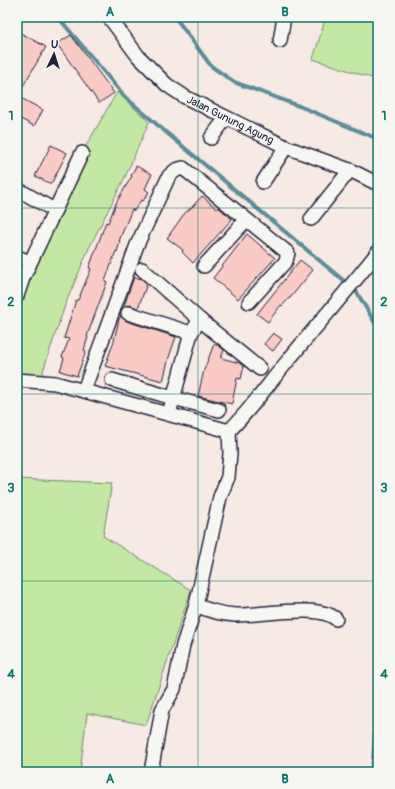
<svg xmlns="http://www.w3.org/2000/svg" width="395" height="789" viewBox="0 0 395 789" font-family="Pangolin,sans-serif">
	<rect width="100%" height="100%" fill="#f7e9e4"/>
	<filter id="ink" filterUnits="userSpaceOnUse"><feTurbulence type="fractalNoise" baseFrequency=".025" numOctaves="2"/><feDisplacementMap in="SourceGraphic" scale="8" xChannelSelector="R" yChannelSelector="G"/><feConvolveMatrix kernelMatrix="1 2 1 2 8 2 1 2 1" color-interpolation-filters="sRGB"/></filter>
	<g filter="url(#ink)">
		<path fill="#c3e8a3" stroke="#72856f" d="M326,17H378V80L313,59Z
			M117,92L149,122L125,177L89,248L65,305L43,371L41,382L17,380V296L82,153Z
			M17,479L112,483L103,536L191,590L146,725L87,713L80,772H17Z"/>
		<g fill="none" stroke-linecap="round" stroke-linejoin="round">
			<path stroke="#5c8d99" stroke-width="4" d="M58,17L125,97L168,134L356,291L378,328
				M175,17L211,66L234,82L299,106L378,139
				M370,772L373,762L378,684"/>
		</g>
		<path fill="#facac5" stroke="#22223b" d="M17,31L46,47L17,96Z
			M71,35L114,93L99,103L57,44Z
			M17,96L43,110L34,126L17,117Z
			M51,145L67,153L51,184L35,176Z
			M136,166L152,174L145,189L149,192L143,201L141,200L134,211L132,209L119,241H120L117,252L116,251L105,281L107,282L87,336L88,337L84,350L86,351L77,376L60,371L64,358L62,357L69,339L64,338L76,300H78L91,269L89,268L106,222L108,223L117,201L132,176H131Z
			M202,196L217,209L218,207L232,219L193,263L182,252L183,250L167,238L184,214L193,206Z
			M247,234L275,258L238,299L213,278Z
			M300,260L313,270L290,298H289L282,306L281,305L268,322L257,314Z
			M134,277L142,279L147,284L138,308L130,305L124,306Z
			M121,316L126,321L176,337L169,357L163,381L105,366L114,341L119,319Z
			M273,333L282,339L273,351L264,344Z
			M214,344L219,346L224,350L221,358L240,363L244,366L241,379L237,378L232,404L198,396L204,370Z"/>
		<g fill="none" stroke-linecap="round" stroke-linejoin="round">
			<defs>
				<g id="street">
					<path id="s1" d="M109,17L138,56L167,85L185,97L286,147L350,170L378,184"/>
					<path d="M280,41L284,17"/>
					<path d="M211,138L226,118"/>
					<path d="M263,182L286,147"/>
					<path d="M17,189L54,210"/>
					<path d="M311,219L350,170"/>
					<path d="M17,257L30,262"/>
					<path d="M204,266L246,220"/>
					<path d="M142,269L200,320"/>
					<path d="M17,296L23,278L82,153"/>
					<path d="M128,313L191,333"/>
					<path d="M17,380L55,383L229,431"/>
					<path d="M112,380L173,398L219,410"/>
					<path d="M84,390L137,245L169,176L176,170L183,168L288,253L286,261L249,302"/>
					<path d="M169,414L191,333L200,320L260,369"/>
					<path d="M196,605C209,611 221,614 235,615C259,616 318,603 336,619"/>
					<path d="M151,772L162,710L174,689L183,645L196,605L220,497L228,477L230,453L229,431C250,410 267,386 286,363C316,326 348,290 378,252"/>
				</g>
			</defs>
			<use href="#street" stroke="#22223b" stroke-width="16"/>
			<use href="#street" stroke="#f6f6f2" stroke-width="13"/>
		</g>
	</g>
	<path fill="none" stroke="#0f766e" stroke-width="1" stroke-opacity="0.55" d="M198,17V772M17,208H378M17,394H378M17,581H378"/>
	<g text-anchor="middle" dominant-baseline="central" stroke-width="3" stroke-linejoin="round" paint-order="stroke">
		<g font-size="11" fill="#22223b" stroke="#f6f6f2">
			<text stroke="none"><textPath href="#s1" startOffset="162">Jalan Gunung Agung</textPath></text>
		</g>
	</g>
	<rect width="395" height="789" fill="none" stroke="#f6f6f2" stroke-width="44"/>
	<g transform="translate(54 54) rotate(4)" stroke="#f6f6f2" stroke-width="3" paint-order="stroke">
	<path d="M0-3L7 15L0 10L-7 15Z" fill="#22223b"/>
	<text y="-6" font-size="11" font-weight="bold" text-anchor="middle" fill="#22223b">U</text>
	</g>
	<rect x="22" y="22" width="351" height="745" fill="none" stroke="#0f766e" stroke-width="1.5"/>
	<g font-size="13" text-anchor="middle" font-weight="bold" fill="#0f766e">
		<text x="110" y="16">A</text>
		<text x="285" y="16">B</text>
		<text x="11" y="120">1</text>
		<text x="384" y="120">1</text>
		<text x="11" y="306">2</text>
		<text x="384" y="306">2</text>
		<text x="11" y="492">3</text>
		<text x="384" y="492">3</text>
		<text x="11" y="678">4</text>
		<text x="384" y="678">4</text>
		<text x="110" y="783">A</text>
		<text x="285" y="783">B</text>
	</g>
</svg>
